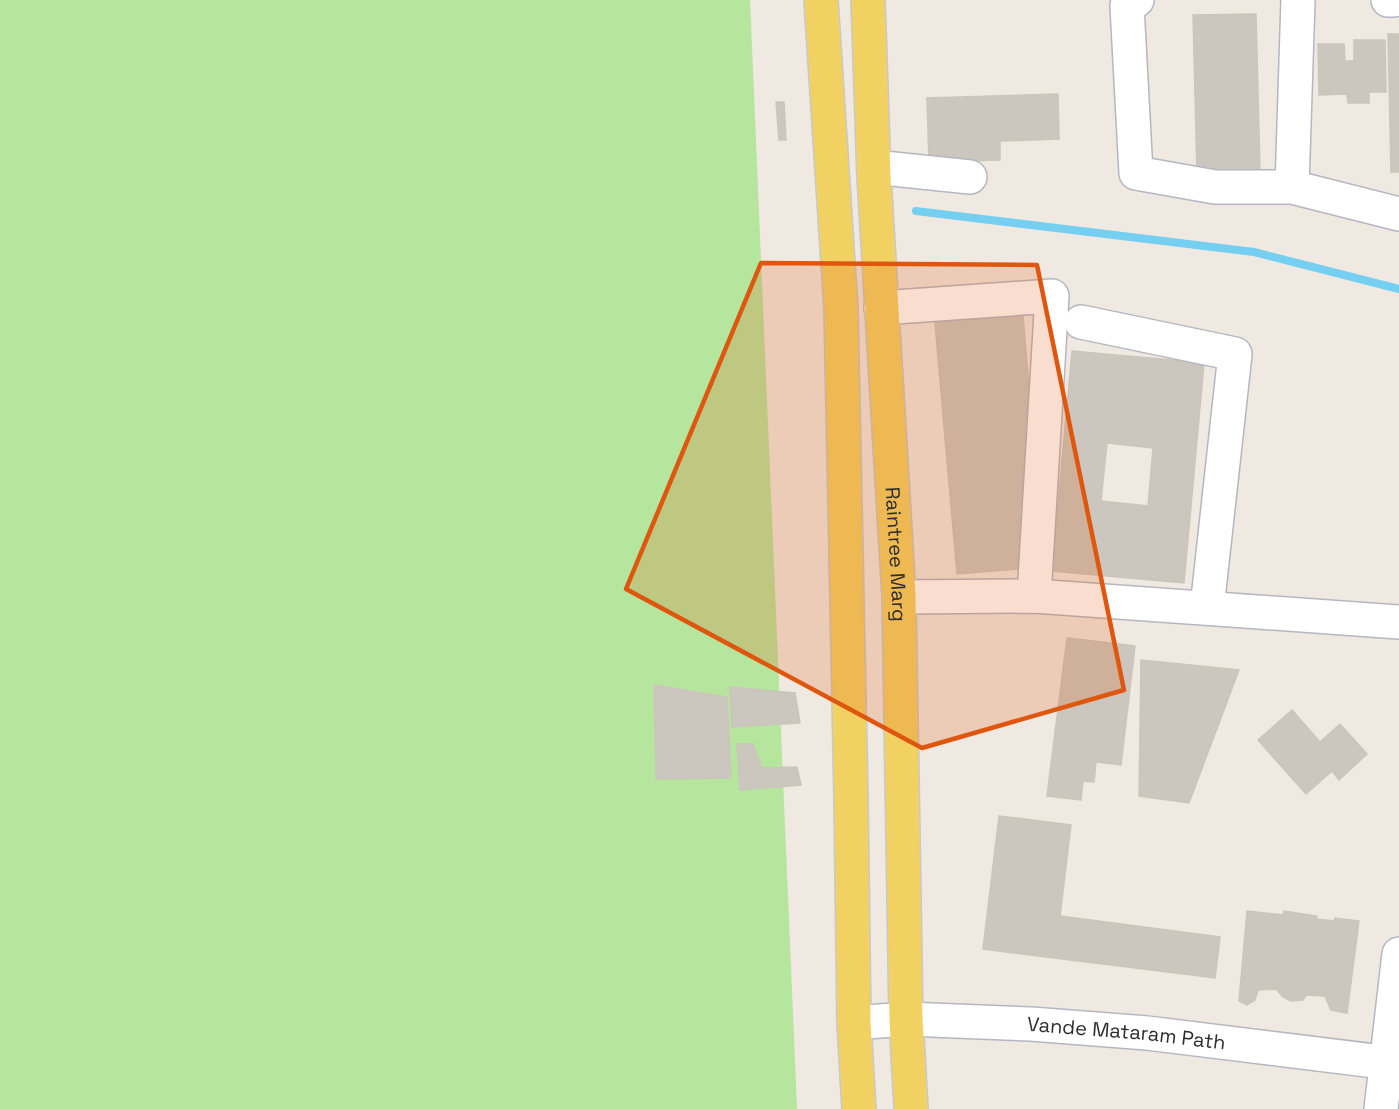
<svg xmlns="http://www.w3.org/2000/svg" width="1399" height="1109" viewBox="0 0 1399 1109" font-family="'Space Grotesk',sans-serif">
	<rect width="100%" height="100%" fill="#efe9e1"/>
	<path fill="#b6e59e" d="M0,0H750L797,1109H0Z"/>
	<g fill="none" stroke-linecap="round" stroke-linejoin="round">
		<path stroke="#75cff0" stroke-width="8" d="M916,211L1254,252L1399,289"/>
	</g>
	<path fill="#cbc7bf" stroke="#cbc5ba" stroke-width="1.5" fill-rule="evenodd" d="M1256,14L1260,171L1197,173L1193,15Z
		M1388,34H1399V172H1391Z
		M1354,40H1385L1386,92H1369V103H1348L1347,94L1319,95L1318,44H1344L1345,61H1354Z
		M1058,94L1059,139L1000,141V160L929,162L927,98Z
		M776,102H784L786,140H779Z
		M1022,304L1039,508L1029,568L957,574L934,312Z
		M1072,351L1204,363L1184,583L1052,571ZM1107,443L1153,448L1148,506L1101,501Z
		M1067,638L1135,646L1121,765L1096,762L1094,782L1083,781L1081,800L1047,796Z
		M1141,660L1239,670L1189,803L1139,796Z
		M654,685L727,697L731,778L656,779Z
		M730,687L795,693L800,723L732,727Z
		M1292,710L1320,742L1340,724L1367,754L1339,780L1332,771L1306,794L1258,740Z
		M737,744H753L762,768L797,767L801,785L740,790Z
		M999,816L1071,825L1060,916L1220,937L1215,978L983,949Z
		M1247,911L1283,915L1284,911L1317,916L1316,919L1334,921L1335,918L1359,921L1347,1013L1331,1010L1325,996L1306,995L1303,1000L1291,1001L1283,997L1276,989L1258,990L1255,1000L1247,1005L1239,1001Z"/>
	<g fill="none" stroke-linecap="round" stroke-linejoin="round">
		<defs>
			<g id="minor">
				<path d="M1137,0L1127,6L1136,173L1215,187H1292L1399,214"/>
				<path d="M1388,0H1394"/>
				<path d="M874,167L970,177"/>
				<path d="M1292,187L1298,0"/>
				<path d="M881,308L1052,296L1034,596"/>
				<path d="M1081,322L1235,354L1207,608"/>
				<path d="M899,597L1034,596L1399,622"/>
				<path id="s1" d="M854,1023L906,1019L1031,1024L1147,1033L1399,1064"/>
				<path d="M1381,1109L1399,954"/>
			</g>
			<g id="major">
				<path d="M821,0L841,309L851,798L854,1023L859,1109"/>
				<path id="s2" d="M868,0L874,177L899,597L906,1019L911,1109"/>
			</g>
		</defs>
		<use href="#minor" stroke="#b4b7c1" stroke-width="36"/>
		<use href="#major" stroke="#c9c9c9" stroke-width="36"/>
		<use href="#minor" stroke="#fff" stroke-width="33"/>
		<use href="#major" stroke="#f2d163" stroke-width="33"/>
	</g>
	<path fill="#df570e" fill-opacity="0.2" stroke="#df570e" stroke-width="4.5" stroke-linejoin="round" d="M761,263L1037,265L1124,690L922,748L626,589Z"/>
	<g text-anchor="middle" dominant-baseline="central" stroke-width="4.5" stroke-linejoin="round" paint-order="stroke">
		<g font-size="20" fill="#2e2e2e" stroke="#fff">
			<text stroke="none"><textPath href="#s2" startOffset="555">Raintree Marg</textPath></text>
			<text stroke="none"><textPath href="#s1" startOffset="273">Vande Mataram Path</textPath></text>
		</g>
	</g>
</svg>
